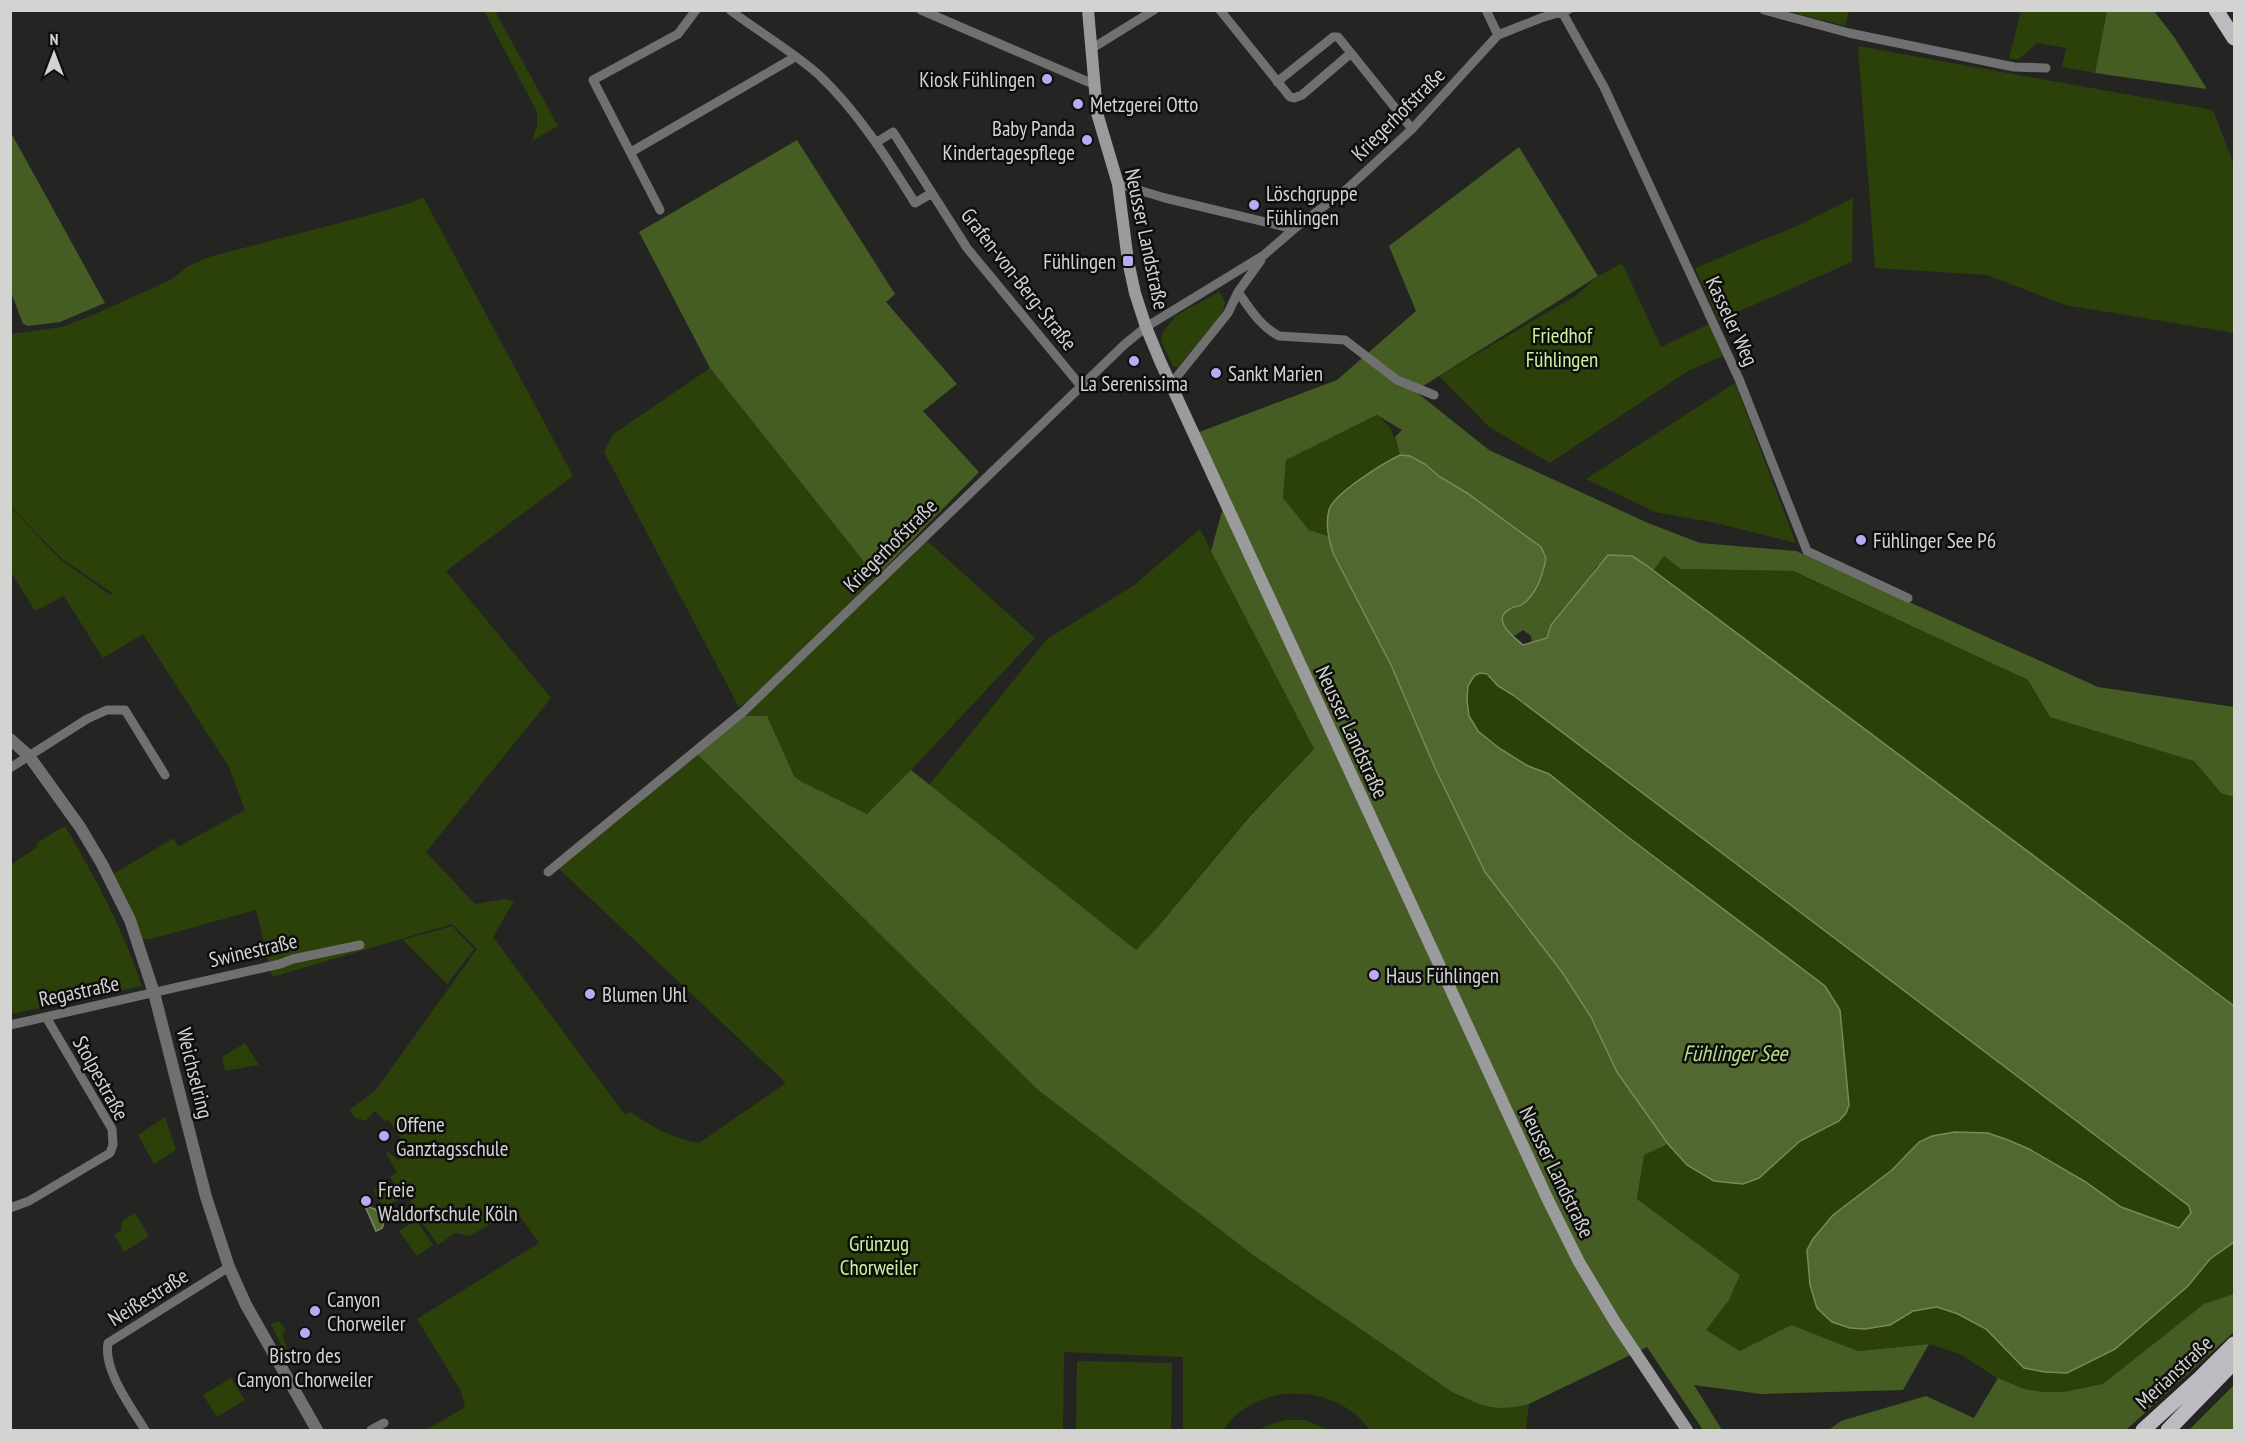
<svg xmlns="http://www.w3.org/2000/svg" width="2245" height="1441" viewBox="0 0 2245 1441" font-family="'PT Sans Narrow',sans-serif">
	<rect width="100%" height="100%" fill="#242523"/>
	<path fill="#2c400a" d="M484,11H495L558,126L532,141L537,126V112Z
		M1786,11H1849L1845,26Z
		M2021,11H2107L2095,73L2062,67L2066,48L2037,43L2019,59H2009Z
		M1858,46L2213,110L2234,165V333L2065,305L1987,275L1875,268Z
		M423,197L573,476L446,571L551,698L426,852L475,904L505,899L514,901L493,937L625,1115L631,1112C651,1127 675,1139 699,1143L786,1083L557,867L697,754L1038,1090L1253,1255L1452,1392C1482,1406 1495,1413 1529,1404L1526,1430H1370C1335,1382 1256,1381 1223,1430H1183V1357L1064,1352L1063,1430H426L465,1407L461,1391L417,1319L539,1243L515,1209L470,1236L455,1233L438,1245L409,1204L411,1200L409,1194L405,1192H400L390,1177L397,1172L386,1153L389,1152L398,1160L410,1152L388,1119L385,1121L375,1111L365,1121L356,1118L349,1110L375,1091L477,949L452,924L272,977L256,910L151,939H142L113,874L174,838L178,847L245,810L229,767L143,634L103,658L64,596L35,611L11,572V508L61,560L110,595L114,594L62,559L11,507V334L62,327L93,315L170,280L189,266L209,257L362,217L411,203Z
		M1853,198L1852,262L1719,320L1695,268L1799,225Z
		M1622,263L1661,347L1709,324L1723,356L1688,371L1550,463L1489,427L1439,376L1577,295L1597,277Z
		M1219,292L1225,302L1222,314L1178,367L1173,366C1162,341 1153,340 1174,319L1173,317Z
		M710,368L876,577L751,699L739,707L604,452L612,435Z
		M1735,383L1796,543L1716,523L1655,512L1586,479Z
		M1378,415L1391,429L1400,455L1383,464L1329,509L1328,536L1309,530L1294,514L1283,498L1286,460Z
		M1200,529L1314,749L1250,815L1157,928L1136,950L929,785L1047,639L1133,586Z
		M924,538L1035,638L911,770L867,814L802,782L794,776L783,755L742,716Z
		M1664,556L1681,569L1792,571L2028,680L2234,751V1006L1653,571Z
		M1480,673C1488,674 1503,689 1513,695L2189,1206L2191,1213L2180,1228L2121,1207L2084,1181L2029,1149L1919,1142C1909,1151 1902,1161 1892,1170C1862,1198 1827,1211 1807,1250L1850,1328C1863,1329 1880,1330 1892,1324C1899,1320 1905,1314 1912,1311C1945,1297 1981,1325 2004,1346L2188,1286L2210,1259L2234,1242V1295L2117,1392L2010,1407L1997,1378L1960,1354L1929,1344L1858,1351L1791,1325L1740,1351L1705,1330L1729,1300L1740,1275L1637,1199L1644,1154L1668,1144L1687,1165L1759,1178L1800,1141L1829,1127L1849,1105L1840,1010L1825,986L1624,834L1549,774L1528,766L1499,748L1478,731L1469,716L1467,700L1468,686L1474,676Z
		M65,826C95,877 123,929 142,986L11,1014V865L36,848L38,842Z
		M452,926L474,949L447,984L403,940Z
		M245,1043L259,1065L225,1071L222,1057Z
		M165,1117L176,1150L154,1164L138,1135Z
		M386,1180L398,1196V1200L386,1206L377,1199L374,1190Z
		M135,1213L149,1236L124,1252L114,1234L121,1231L122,1221Z
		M416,1220L433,1245L417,1256L399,1231Z
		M279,1321L286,1330L282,1333L288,1354L286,1355L271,1324Z
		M1077,1361L1172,1363L1171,1430H1076Z
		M231,1378L245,1400L217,1417L203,1395Z
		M1285,1420H1305L1330,1430H1259L1271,1424Z"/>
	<path fill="#455c23" d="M2107,11H2154L2174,37L2207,89L2095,73Z
		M10,131L105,303L60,322L28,326L23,324L11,292Z
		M797,140L895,294L886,302L957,384L923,411L979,472L876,577L710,368L639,232Z
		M1519,147L1598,276L1415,391L1489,450L1648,523L1700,543L1796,551L2098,687L2234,707V797L2221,793L2194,761L2050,717L2028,680L1793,571L1681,569L1664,556L1653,571L1632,556L1597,566L1547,638L1532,643L1531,636L1523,630L1513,637C1506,631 1499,623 1505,613C1510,607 1516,609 1522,605C1532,600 1541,581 1543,570C1545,563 1542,554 1541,547L1467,493L1440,477L1425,464L1410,456L1400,455L1395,437L1402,430L1377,415L1286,460L1283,498L1309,530L1328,536L1333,553L1391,665L1435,768L1485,872L1562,972L1591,1017L1617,1072L1668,1144L1644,1155L1637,1199L1740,1275L1729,1300L1706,1330L1740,1351L1791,1325L1858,1351L1929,1344L1903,1390L1761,1394L1694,1385L1722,1430H1703L1647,1347L1529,1404C1495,1413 1482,1406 1452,1392L1253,1255L1038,1090L697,754L742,716H767L794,776L802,782L867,814L911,770L1136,950L1157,928L1250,816L1314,749L1211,551L1226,497L1194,434L1337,380L1416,311L1389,246Z
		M2234,1294V1332L2126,1430H1829L1841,1421L1926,1396L1974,1418L1998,1378L2024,1389L2042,1392H2064L2103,1384L2204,1304Z
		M2234,1385V1430H2189Z"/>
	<path fill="#516931" stroke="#788961" stroke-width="1.5" d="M1400,455L1410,456L1425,464L1440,477L1467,493L1541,547L1546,558C1543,574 1536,594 1523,604C1519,607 1514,606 1510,609C1490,620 1514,637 1523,645L1547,638L1551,625L1608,555L1632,556L1646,565L2234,1006V1242L2210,1259L2188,1286L2115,1349L2067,1373L2045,1372L2024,1368L1986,1329L1958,1314L1937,1307L1913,1311L1890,1325L1865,1329L1850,1328L1832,1322L1817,1308L1810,1285L1807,1250L1813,1239L1833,1215L1892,1170L1919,1142L1932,1136L1955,1132L1988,1133L2008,1140L2029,1149L2084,1181L2121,1207L2179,1228L2191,1213L2189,1206L1513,695L1498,686L1487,674L1480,673L1474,676L1468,686L1467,700L1469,716L1478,731L1499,748L1528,766L1549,774L1624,834L1825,986L1840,1010L1849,1105L1846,1113L1839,1121L1800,1141L1759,1178L1743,1184L1714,1181L1687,1165L1668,1144L1617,1072L1591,1017L1562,972L1485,872L1435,768L1391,665L1333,553C1329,539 1325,525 1329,510C1334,493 1384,463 1400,455Z
		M365,1206L375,1209L383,1219C384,1227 383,1229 376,1231Z"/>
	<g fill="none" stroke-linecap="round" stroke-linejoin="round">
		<path stroke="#707071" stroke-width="9" d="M730,10C759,32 792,51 819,75C858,112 887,158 915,203L932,193L967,248L1080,385
			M921,10L1093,84
			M1220,10L1290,97L1294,98L1302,95L1351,53L1412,129
			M1486,10L1498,35
			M1764,10L1849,33L2014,67L2046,68
			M1562,12L1604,87L1739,379L1807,551L1908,598
			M1091,49L1154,10
			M1277,82L1333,37H1338L1351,53
			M877,142L893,132L932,193
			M631,152L795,57
			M1118,184L1165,198L1294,229
			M660,210L593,80L678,34L696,10
			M1238,292C1250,309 1260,326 1279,336L1345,340L1397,380L1434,395
			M1171,384L1228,313L1238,292L1261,260
			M10,768L87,719L107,710H125L165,775
			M548,872L744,711L1125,344L1146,327L1264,255L1294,229L1348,188L1412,129L1498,35L1541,18L1568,10
			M10,1025L280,964L293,959L360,945
			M10,1208L29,1201L110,1153L113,1145L112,1129L46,1017
			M145,1430C131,1407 103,1370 108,1343L229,1267
			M371,1430L384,1423"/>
		<path stroke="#707071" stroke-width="12" d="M10,739L29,756L80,827L102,864L130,920L154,993L206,1197L229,1267L246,1305L317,1430"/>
		<path stroke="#9b9a9d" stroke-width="12" d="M1088,10L1097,113L1118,184L1128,261L1135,293L1146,327L1160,361L1548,1200L1579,1262L1615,1322L1687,1430"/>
		<path stroke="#bcbbbf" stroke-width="15" d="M2216,10L2234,38
			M2143,1430L2199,1379L2234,1344
			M2168,1430L2234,1362"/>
	</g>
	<g fill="#baaaf6" stroke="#0e0e0d" stroke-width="2">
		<circle cx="1047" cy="79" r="6"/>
		<circle cx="1078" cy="104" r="6"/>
		<circle cx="1087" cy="140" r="6"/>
		<circle cx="1254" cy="205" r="6"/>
		<rect x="1122" y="255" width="12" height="12" rx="3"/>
		<circle cx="1134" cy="361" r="6"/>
		<circle cx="1216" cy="373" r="6"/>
		<circle cx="1861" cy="540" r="6"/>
		<circle cx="1374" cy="975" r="6"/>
		<circle cx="590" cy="994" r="6"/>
		<circle cx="384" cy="1136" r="6"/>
		<circle cx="366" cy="1201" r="6"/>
		<circle cx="315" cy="1311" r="6"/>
		<circle cx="305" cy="1333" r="6"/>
	</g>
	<g text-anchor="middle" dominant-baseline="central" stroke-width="5" stroke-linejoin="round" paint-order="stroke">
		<g font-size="21" fill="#d3d4d2" stroke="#0e0e0d" text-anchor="start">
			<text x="1035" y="79" text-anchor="end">Kiosk Fühlingen</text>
			<text x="1090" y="104">Metzgerei Otto</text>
			<text x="1075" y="128" text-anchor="end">Baby Panda<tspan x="1075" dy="24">Kindertagespflege</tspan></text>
			<text x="1266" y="193">Löschgruppe<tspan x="1266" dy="24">Fühlingen</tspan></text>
			<text x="1116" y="261" text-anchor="end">Fühlingen</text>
			<text x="1228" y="373">Sankt Marien</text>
			<text x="1134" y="383" text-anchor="middle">La Serenissima</text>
			<text x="1873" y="540">Fühlinger See P6</text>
			<text x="1386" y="975">Haus Fühlingen</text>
			<text x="602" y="994">Blumen Uhl</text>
			<text x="396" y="1124">Offene<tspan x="396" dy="24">Ganztagsschule</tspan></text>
			<text x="378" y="1189">Freie<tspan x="378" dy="24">Waldorfschule Köln</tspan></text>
			<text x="327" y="1299">Canyon<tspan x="327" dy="24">Chorweiler</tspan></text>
			<text x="305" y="1355" text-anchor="middle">Bistro des<tspan x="305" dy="24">Canyon Chorweiler</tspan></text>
		</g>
		<g font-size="21" fill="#d3d4d2" stroke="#0e0e0d">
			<text transform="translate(1398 114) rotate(-45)">Kriegerhofstraße</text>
			<text transform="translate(1147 239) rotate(78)">Neusser Landstraße</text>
			<text transform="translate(1019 279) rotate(52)">Grafen-von-Berg-Straße</text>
			<text transform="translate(1732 321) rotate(65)">Kasseler Weg</text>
			<text transform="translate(890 545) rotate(-45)">Kriegerhofstraße</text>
			<text transform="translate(1352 732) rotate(65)">Neusser Landstraße</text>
			<text transform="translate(253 950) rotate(-13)">Swinestraße</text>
			<text transform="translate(79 991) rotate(-12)">Regastraße</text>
			<text transform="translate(195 1073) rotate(76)">Weichselring</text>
			<text transform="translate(101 1078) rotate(61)">Stolpestraße</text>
			<text transform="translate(1557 1172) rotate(64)">Neusser Landstraße</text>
			<text transform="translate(148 1297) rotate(-32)">Neißestraße</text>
			<text transform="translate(2174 1372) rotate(-43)">Merianstraße</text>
		</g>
		<g font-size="21" fill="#cbf29c" stroke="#0e0e0d">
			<text x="1562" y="335">Friedhof<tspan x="1562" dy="24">Fühlingen</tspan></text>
			<text x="879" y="1243">Grünzug<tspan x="879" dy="24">Chorweiler</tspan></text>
		</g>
		<g font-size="22" font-style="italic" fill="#b7dd89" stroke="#0e0e0d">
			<text x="1735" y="1053">Fühlinger See</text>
		</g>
	</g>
	<rect width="2245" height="1441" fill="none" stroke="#d3d4d2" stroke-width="24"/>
	<g transform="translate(54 54)" stroke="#0e0e0d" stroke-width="4.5" paint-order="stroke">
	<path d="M0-4.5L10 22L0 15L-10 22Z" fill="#d3d4d2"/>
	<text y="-9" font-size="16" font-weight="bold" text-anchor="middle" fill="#d3d4d2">N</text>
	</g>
</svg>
